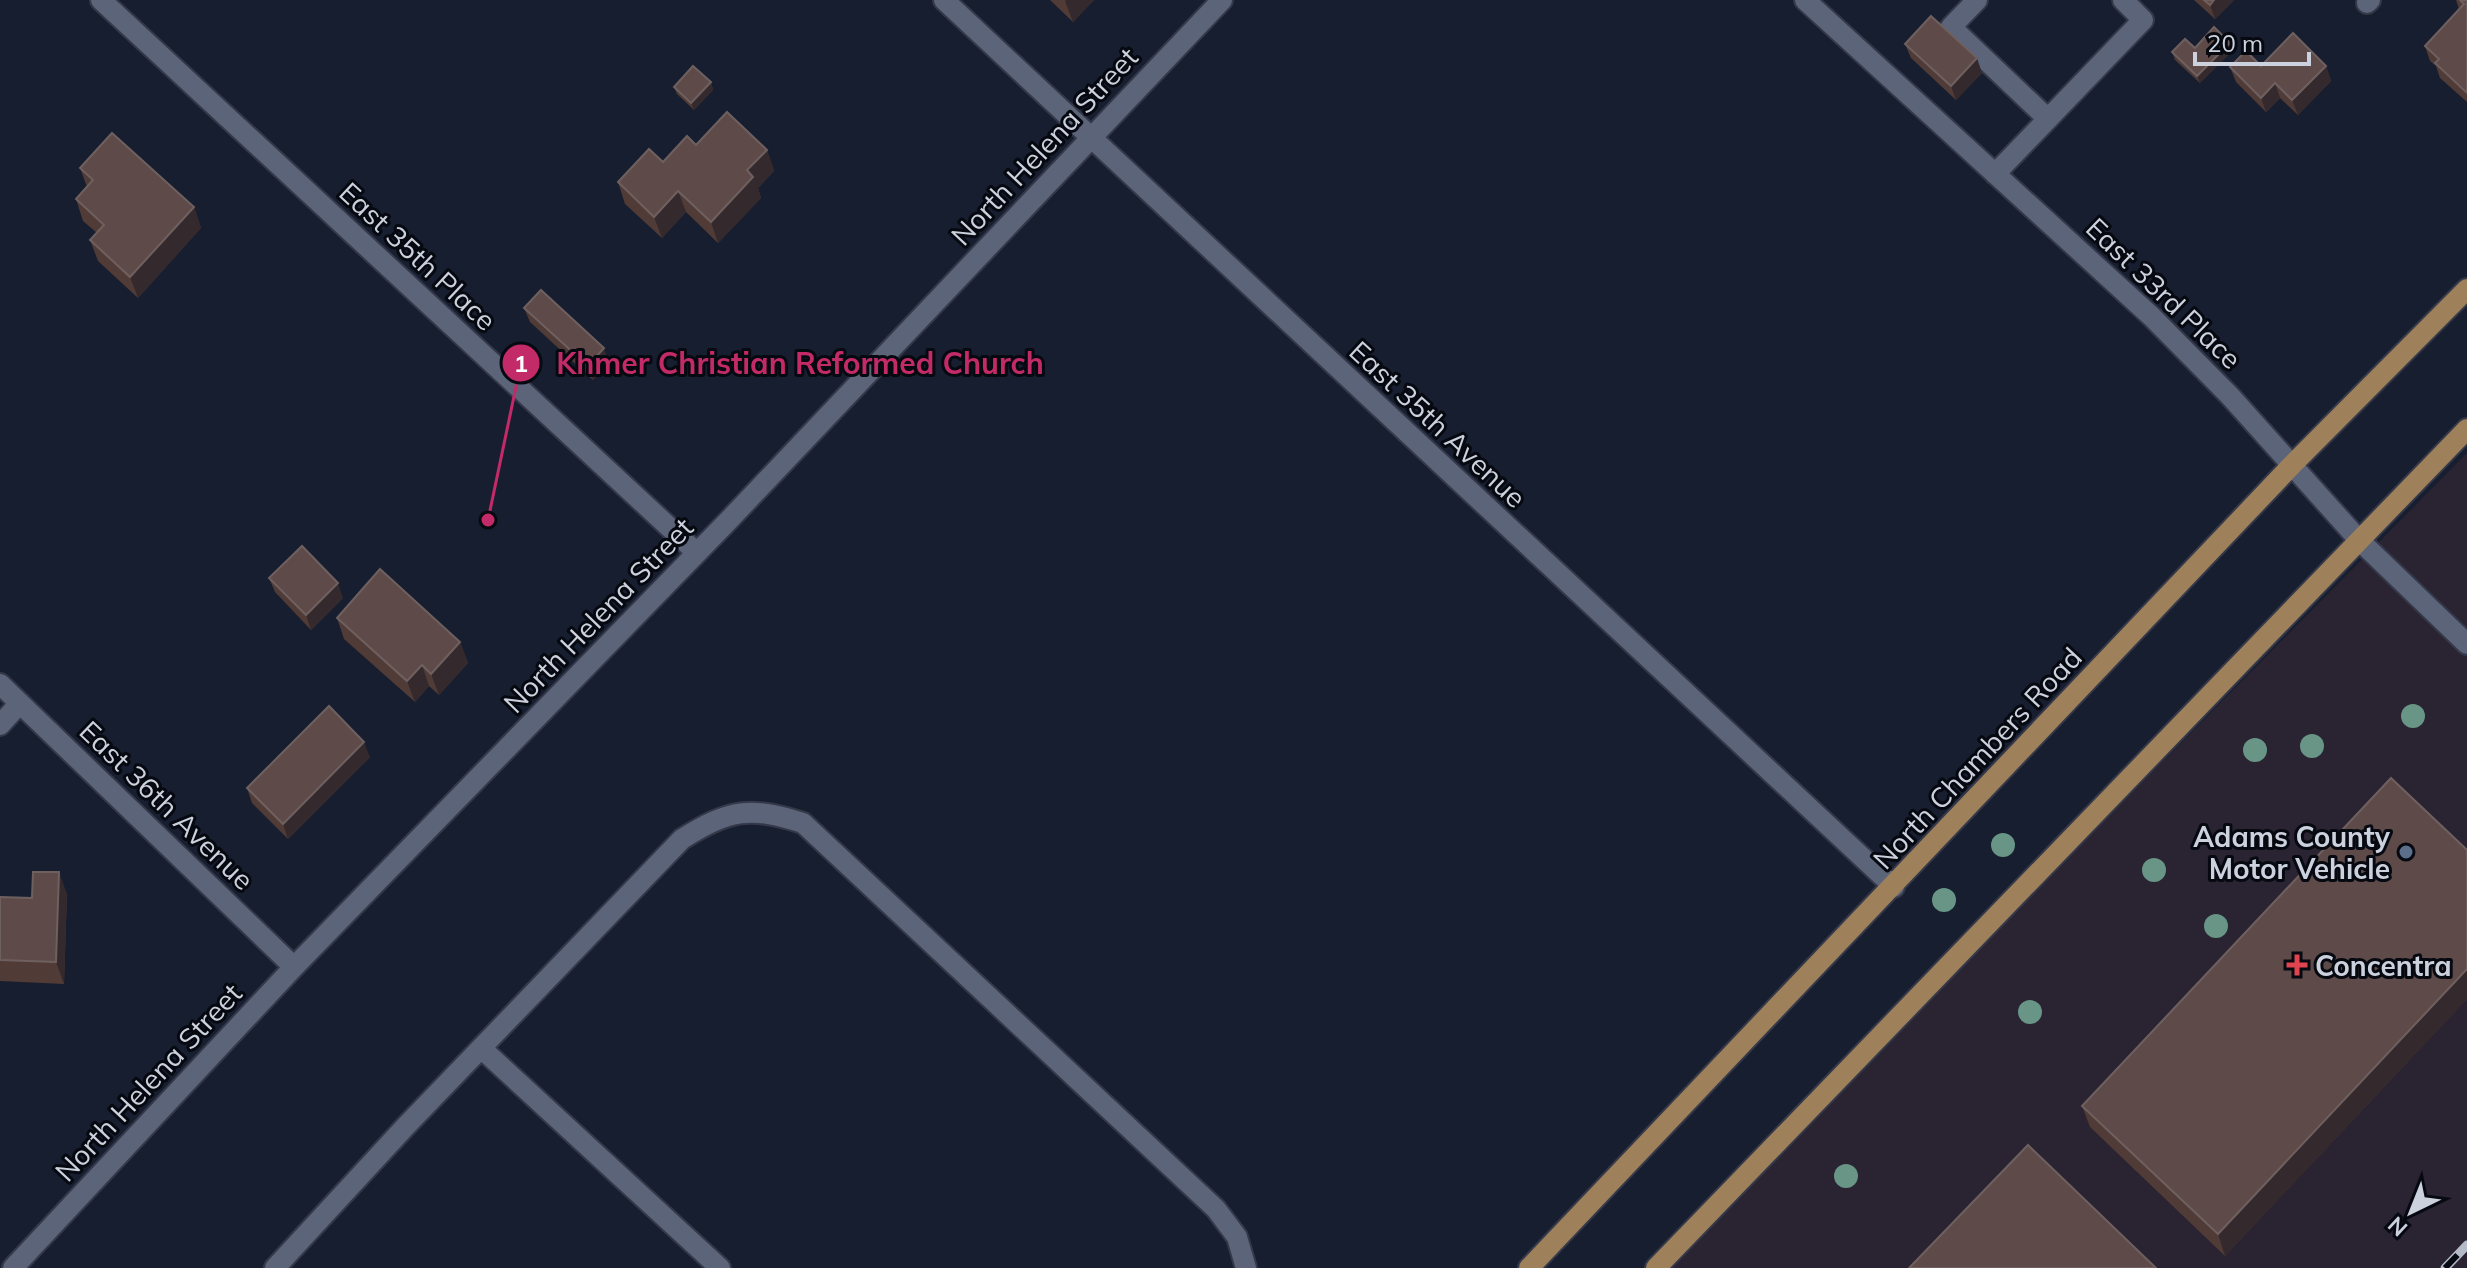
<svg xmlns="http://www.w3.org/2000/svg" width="2467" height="1268" viewBox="0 0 2467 1268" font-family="Mulish,sans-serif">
	<rect width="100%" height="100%" fill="#171e30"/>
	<path fill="#292332" d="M2467,453V1268H1662Z"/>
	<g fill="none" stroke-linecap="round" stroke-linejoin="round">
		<defs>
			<path id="minor" d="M101,0L697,553
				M944,0L1894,887
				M1805,0L2152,317L2230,396L2359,540L2467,644
				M1977,0L1951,27L2048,119
				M2367,3L2370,0
				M1995,174L2143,20L2123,0
				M0,684L294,967
				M0,725L20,703
				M481,1048L720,1268
				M13,1268L294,967L729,520L1222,0
				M275,1268L405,1127L682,839C730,809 750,806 803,823L1216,1209L1237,1237L1246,1268"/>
			<path id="major" d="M1529,1268L2292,465L2467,289
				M1656,1268L2467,429"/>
		</defs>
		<use href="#minor" stroke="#343848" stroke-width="24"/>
		<use href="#major" stroke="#343848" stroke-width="24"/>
		<use href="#minor" stroke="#5b6479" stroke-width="20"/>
		<use href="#major" stroke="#9e815a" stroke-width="20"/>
		<defs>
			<path id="rail" d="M2445,1268L2467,1245"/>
		</defs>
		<use href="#rail" stroke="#b5bac8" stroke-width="9"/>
		<use href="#rail" stroke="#060910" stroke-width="6" stroke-dasharray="18" stroke-linecap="butt"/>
	</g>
	<g fill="#689585">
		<circle cx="2413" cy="716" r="12"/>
		<circle cx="2312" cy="746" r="12"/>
		<circle cx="2255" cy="750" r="12"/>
		<circle cx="2003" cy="845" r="12"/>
		<circle cx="2154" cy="870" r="12"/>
		<circle cx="1944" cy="900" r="12"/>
		<circle cx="2216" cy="926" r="12"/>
		<circle cx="2030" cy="1012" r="12"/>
		<circle cx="1846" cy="1176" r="12"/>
	</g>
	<path fill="#503b37" d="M1050,0H1094L1073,22Z
		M2194,0H2234L2215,19Z
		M2456,0H2467V102L2440,78L2436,66L2430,61L2425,46L2459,9Z
		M1905,44L1982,73L1956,100L1911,58Z
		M2195,48L2233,50L2200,83L2175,60L2172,52Z
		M2326,66L2331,81L2298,115L2280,98L2266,112L2236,82L2230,67Z
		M711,82L713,90L694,110L677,94L674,87Z
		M696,145L767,150L774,171L758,188L761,198L718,243L686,212L662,238L625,204L618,182L663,162Z
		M80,168L194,207L201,228L138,298L98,261L90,240L97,233L83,221L76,199L87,187Z
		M524,308L609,362L593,380L530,322Z
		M269,578L343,598L311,630L275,592Z
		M337,618L460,642L468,663L439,695L429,686L415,702L344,639Z
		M370,757L288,839L252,803L247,788Z
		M2467,850V999L2225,1256L2090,1127L2082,1106Z
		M67,894L64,984L0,981V897L32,898Z"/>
	<path fill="#34292c" d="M1066,0H1094L1073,22L1065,1Z
		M2214,0H2234L2215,19L2210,5Z
		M2230,43L2233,50L2200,83L2197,76Z
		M1977,58L1982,73L1956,100L1951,86Z
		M2326,66L2331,81L2298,115L2292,100Z
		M711,82L713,90L694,110L691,103Z
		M2275,83L2280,98L2266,112L2261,98Z
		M767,150L774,171L758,188L761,198L718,243L711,222L747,170Z
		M678,191L686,212L662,238L654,217Z
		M194,207L201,228L138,298L130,277Z
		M604,348L609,362L593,380L588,366Z
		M338,583L343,598L311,630L306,615Z
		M460,642L468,663L439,695L431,674Z
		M422,665L429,686L415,702L407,681Z
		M364,742L370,757L288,839L283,824Z
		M59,872L67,894L64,984L56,962Z
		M2467,969V999L2225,1256L2218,1234Z"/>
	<path fill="#5e4b49" stroke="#6f6060" stroke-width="2" d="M2204,0H2214L2210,5Z
		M2460,0H2467V93L2435,63L2439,59L2425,46L2464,4Z
		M1931,16L1977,58L1951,86L1905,44Z
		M2214,27L2230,43L2197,76L2172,52L2185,39L2195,48Z
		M2293,33L2326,66L2292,100L2275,83L2261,98L2230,67L2246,51L2261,66Z
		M693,66L711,82L691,103L674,87Z
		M727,112L767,150L747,170L753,177L711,222L678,191L654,217L618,182L649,149L663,162L687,136L696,145Z
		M112,133L194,207L130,277L90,240L104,225L76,199L93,180L80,168Z
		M541,290L604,348L588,366L524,308Z
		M302,546L338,583L306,615L269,578Z
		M380,569L460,642L431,674L422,665L407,681L337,618Z
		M329,706L364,742L283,824L247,788Z
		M2391,778L2467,850V969L2218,1234L2082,1106Z
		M33,872H59L56,962L0,960V897L32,898Z
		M2028,1145L2156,1268H1909Z"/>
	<circle fill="#5c6f8a" stroke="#060910" stroke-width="3" cx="2406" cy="852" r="8"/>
	<path fill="#e0444e" stroke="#060910" stroke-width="3" d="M2293 953h8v8h8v8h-8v8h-8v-8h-8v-8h8z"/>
	<g text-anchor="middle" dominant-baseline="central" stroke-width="6" stroke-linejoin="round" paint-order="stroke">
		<g font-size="28" fill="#ccd1de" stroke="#060910">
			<text transform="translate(1044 146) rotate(-47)">North Helena Street</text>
			<text transform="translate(418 256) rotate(43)">East 35th Place</text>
			<text transform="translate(2164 293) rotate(44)">East 33rd Place</text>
			<text transform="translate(1438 424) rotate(43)">East 35th Avenue</text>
			<text transform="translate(598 615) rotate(-46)">North Helena Street</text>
			<text transform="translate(1977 758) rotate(-47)">North Chambers Road</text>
			<text transform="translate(167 805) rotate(44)">East 36th Avenue</text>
			<text transform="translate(148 1082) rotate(-47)">North Helena Street</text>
		</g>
		<g font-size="28" font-weight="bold" fill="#ccd1de" stroke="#060910" text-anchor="end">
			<text x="2390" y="836">Adams County<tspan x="2390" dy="32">Motor Vehicle</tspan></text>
			<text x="2315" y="965" text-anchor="start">Concentra</text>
		</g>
	</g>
	<path fill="none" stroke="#c32a68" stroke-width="3" d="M488 520L521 363"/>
	<g fill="#c32a68" stroke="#060910" stroke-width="3">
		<circle cx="488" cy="520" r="8"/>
		<circle cx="521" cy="363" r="20"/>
	</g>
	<g font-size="24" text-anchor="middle" font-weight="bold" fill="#fff">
		<text x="521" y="372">1</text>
	</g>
	<g font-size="30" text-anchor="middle" font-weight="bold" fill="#c32a68" stroke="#060910" stroke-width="6" stroke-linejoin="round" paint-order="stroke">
		<text x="800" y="374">Khmer Christian Reformed Church</text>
	</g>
	<g transform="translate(2411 1212) rotate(223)" stroke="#060910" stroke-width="6" paint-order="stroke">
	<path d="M0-6L14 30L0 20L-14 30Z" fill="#ccd1de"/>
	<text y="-12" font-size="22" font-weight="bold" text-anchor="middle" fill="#ccd1de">N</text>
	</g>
	<path d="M2195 52v12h114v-12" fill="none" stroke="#ccd1de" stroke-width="4"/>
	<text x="2207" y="52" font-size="24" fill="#ccd1de" stroke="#060910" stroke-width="6" paint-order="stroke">20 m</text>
</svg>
